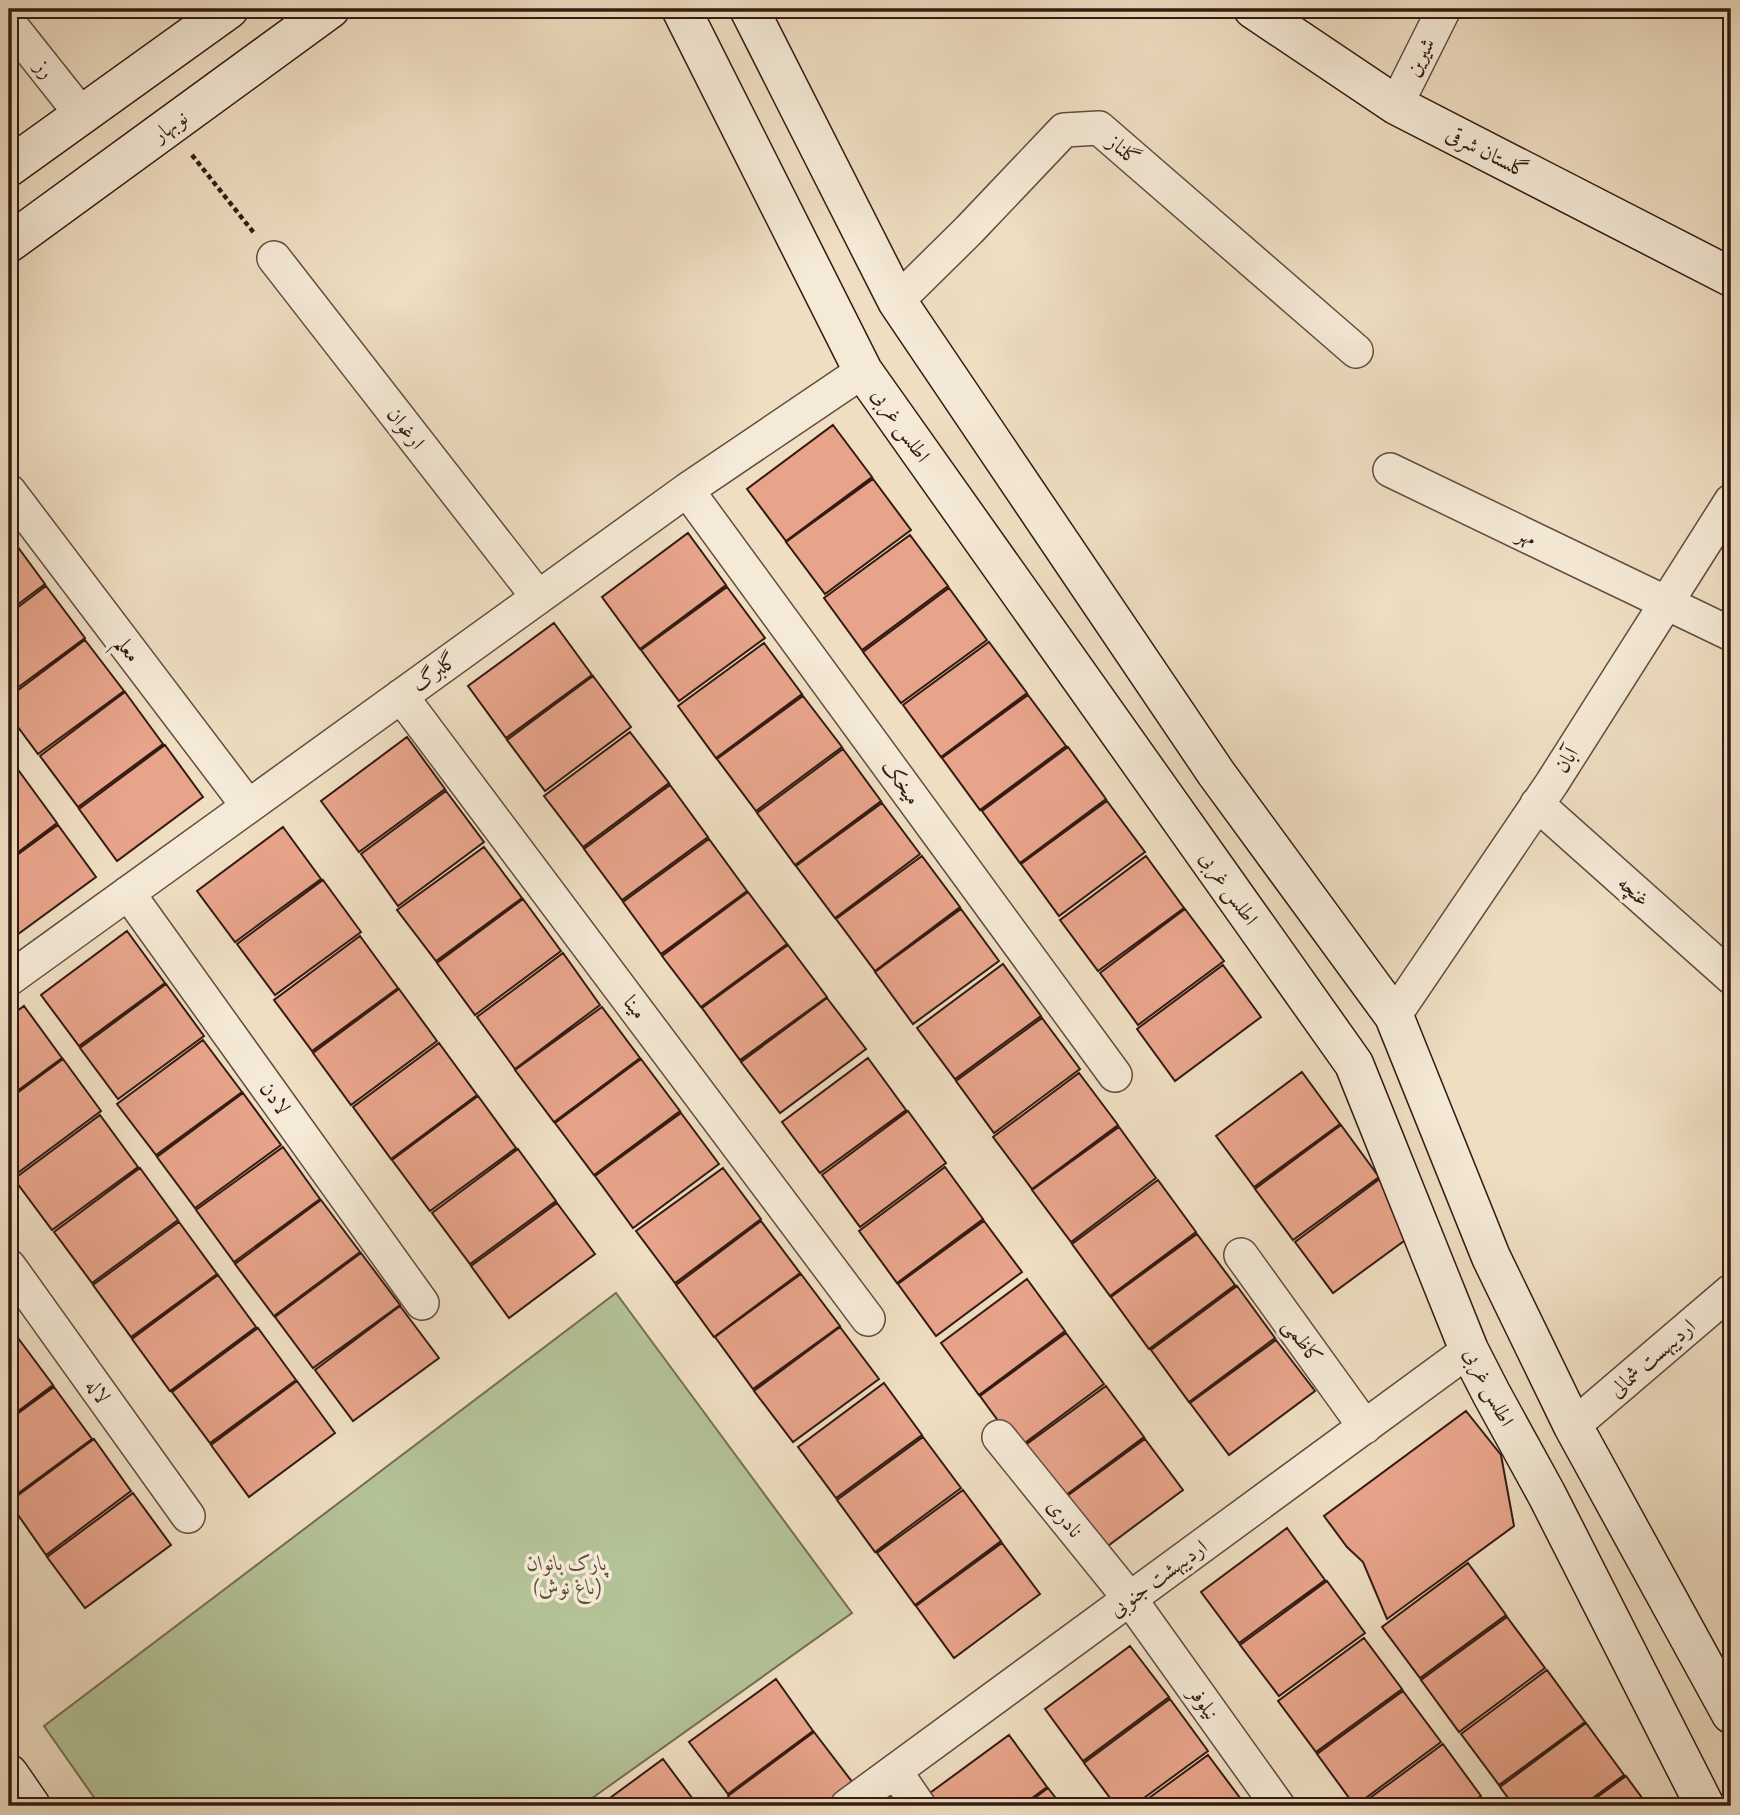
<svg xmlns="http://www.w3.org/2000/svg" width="1740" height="1815" viewBox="0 0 1740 1815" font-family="'IM FELL Great Primer',Amiri,serif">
	<rect width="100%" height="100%" fill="#efdec2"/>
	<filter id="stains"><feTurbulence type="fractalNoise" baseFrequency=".00286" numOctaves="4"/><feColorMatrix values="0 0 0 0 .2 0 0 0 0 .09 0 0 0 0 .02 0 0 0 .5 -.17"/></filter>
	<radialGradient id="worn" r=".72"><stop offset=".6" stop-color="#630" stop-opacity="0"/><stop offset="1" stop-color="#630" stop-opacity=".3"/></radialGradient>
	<path fill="#b4c297" stroke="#746e54" stroke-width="2" d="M616,1293L852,1613L581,1806H100L44,1726Z"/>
	<path fill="#e8a48b" stroke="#331b12" stroke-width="2" d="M833,425L872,477L786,541L747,489Z
		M873,479L911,530L825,594L786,542Z
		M688,533L726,585L640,649L602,597Z
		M9,535L45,584L9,611Z
		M910,535L948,586L862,650L824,598Z
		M46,586L85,638L9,694V614Z
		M727,587L765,638L679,701L641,650Z
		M949,588L987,640L901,703L863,652Z
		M554,623L592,675L506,738L468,686Z
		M85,640L124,691L38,754L9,715V697Z
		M989,642L1027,693L941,757L903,705Z
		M764,643L802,694L716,758L678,706Z
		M593,676L631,727L545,791L507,740Z
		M125,692L163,744L78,807L40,756Z
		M1028,695L1066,746L980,810L942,758Z
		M803,696L842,747L756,811L717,759Z
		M630,732L669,783L583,847L544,796Z
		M407,737L445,789L359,852L321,801Z
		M165,745L203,797L117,861L79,809Z
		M1068,747L1106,799L1020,863L982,811Z
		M843,749L881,801L795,865L757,813Z
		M19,771L57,823L9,859V779Z
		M670,785L708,837L622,900L584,849Z
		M446,791L484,842L398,906L361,854Z
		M1107,801L1145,852L1059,916L1021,864Z
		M882,803L920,854L835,918L796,866Z
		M58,825L96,877L10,940L9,861Z
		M283,827L321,879L235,942L197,891Z
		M709,839L747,891L661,954L623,902Z
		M484,847L522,898L436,961L397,910Z
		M922,856L960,907L875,971L836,919Z
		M1146,856L1184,908L1098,971L1060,920Z
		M323,880L361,932L275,995L237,944Z
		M748,892L787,944L701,1007L662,956Z
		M523,899L561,951L475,1015L437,963Z
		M961,909L999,961L913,1024L875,972Z
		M1185,909L1224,961L1138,1025L1100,973Z
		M127,931L165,983L79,1046L41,995Z
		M360,936L398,988L312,1051L274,1000Z
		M788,945L827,997L740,1060L702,1008Z
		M563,953L600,1005L515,1069L477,1017Z
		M1003,964L1041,1016L955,1079L917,1028Z
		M1223,965L1261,1017L1175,1081L1137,1029Z
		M166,984L204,1036L118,1099L80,1048Z
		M399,989L437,1041L351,1105L313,1053Z
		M827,998L866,1049L780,1113L741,1062Z
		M24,1006L62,1058L9,1097V1017Z
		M602,1007L640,1058L554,1122L515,1070Z
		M1042,1018L1080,1069L994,1133L956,1081Z
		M203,1040L242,1092L156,1155L117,1104Z
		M439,1043L477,1095L391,1159L353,1107Z
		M868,1058L906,1110L820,1173L782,1122Z
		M63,1059L101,1111L15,1175L9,1166V1099Z
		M641,1059L680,1111L594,1175L555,1123Z
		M1302,1072L1340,1124L1254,1187L1216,1136Z
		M1079,1073L1118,1125L1032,1189L993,1137Z
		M243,1093L281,1145L195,1208L157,1157Z
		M478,1096L516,1148L430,1211L392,1160Z
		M908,1111L946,1163L860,1227L822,1175Z
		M681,1113L719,1164L633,1228L595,1176Z
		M100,1115L138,1167L52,1230L14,1179Z
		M1341,1125L1379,1177L1293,1240L1255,1189Z
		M1119,1127L1156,1178L1071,1242L1032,1190Z
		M283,1147L320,1199L234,1262L196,1210Z
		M518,1149L556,1201L470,1264L432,1213Z
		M945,1167L983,1219L897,1283L859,1231Z
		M140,1168L178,1220L92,1283L54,1232Z
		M723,1168L761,1219L675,1283L636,1231Z
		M1381,1178L1419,1230L1333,1293L1295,1242Z
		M1158,1180L1196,1232L1110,1296L1072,1244Z
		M321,1200L360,1252L274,1316L235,1264Z
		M557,1203L595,1254L509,1318L471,1266Z
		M761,1221L800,1273L714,1337L676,1285Z
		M984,1221L1022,1272L936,1336L898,1284Z
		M179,1222L217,1274L131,1337L93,1285Z
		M1197,1234L1235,1285L1149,1349L1111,1297Z
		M361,1253L400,1305L313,1368L275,1317Z
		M801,1274L840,1326L753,1389L715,1337Z
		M218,1275L256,1327L170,1391L132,1339Z
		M1027,1279L1065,1331L979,1395L941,1343Z
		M1237,1286L1275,1338L1189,1402L1151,1350Z
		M400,1306L439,1358L353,1421L315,1370Z
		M840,1327L879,1379L793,1442L754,1391Z
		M258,1328L296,1380L210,1443L172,1392Z
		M1066,1333L1104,1384L1018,1448L980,1396Z
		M15,1334L53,1385L9,1418V1338Z
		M1276,1340L1315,1391L1229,1455L1190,1403Z
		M297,1381L335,1433L249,1497L211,1445Z
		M884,1383L922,1435L836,1498L798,1447Z
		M1106,1386L1144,1437L1058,1501L1020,1449Z
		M54,1387L92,1439L9,1500V1420Z
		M1466,1411L1501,1455L1514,1526L1387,1619L1363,1562L1347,1547L1324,1516Z
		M923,1437L961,1488L875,1552L837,1500Z
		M94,1439L131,1491L46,1555L9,1502Z
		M1145,1439L1183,1490L1097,1554L1059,1502Z
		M963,1490L1001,1541L915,1605L877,1553Z
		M133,1493L171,1545L85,1608L47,1557Z
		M1287,1528L1325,1580L1239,1643L1201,1592Z
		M1002,1543L1040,1594L954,1658L916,1606Z
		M1468,1563L1506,1615L1420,1678L1382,1627Z
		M1327,1581L1365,1633L1279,1696L1240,1645Z
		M1507,1617L1545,1668L1459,1732L1421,1680Z
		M1364,1638L1402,1689L1316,1752L1278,1701Z
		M1130,1646L1169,1697L1083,1761L1045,1709Z
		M1547,1670L1585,1722L1499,1785L1461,1734Z
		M776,1679L813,1731L728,1794L689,1742Z
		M1403,1691L1441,1742L1355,1806L1317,1754Z
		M1170,1699L1208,1751L1133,1806H1116L1084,1763Z
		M1586,1723L1624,1775L1582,1806H1514L1500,1787Z
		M814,1732L853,1783L822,1806H736L728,1796Z
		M1009,1735L1047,1787L1021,1806H929L923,1798Z
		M1443,1744L1481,1796L1467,1806H1359Z
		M1208,1755L1246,1806H1138Z
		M663,1759L698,1806H599Z
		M1626,1776L1648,1806H1585Z
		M1048,1788L1062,1806H1024Z"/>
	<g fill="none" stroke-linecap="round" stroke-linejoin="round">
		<defs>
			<path id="street" d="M9,23L82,115
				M1396,105L1444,9
				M274,258L538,597
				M897,301L969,230L1064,130L1099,128L1356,351
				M1390,470L1731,634
				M687,490L1115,1075
				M9,491L248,806
				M401,696L868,1319
				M1537,804L1731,977
				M128,893L422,1303
				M9,979L687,490L863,371
				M1394,1016L1552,783L1731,501
				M1241,1255L1365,1427
				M9,1266L188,1516
				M1573,1426L1731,1291
				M999,1437L1130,1599L1278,1806
				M895,1771L919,1806
				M847,1806L1469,1350"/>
			<path id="secondary" d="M681,9L863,371L1354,1064L1469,1350L1491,1393L1547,1495L1705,1806
				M749,9L897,301L1216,773L1394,1016L1491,1257L1573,1426L1731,1714
				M1253,9L1396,105L1731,277
				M9,167L229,9
				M9,243L330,9
				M9,1774L31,1806"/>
		</defs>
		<use href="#street" stroke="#624c3e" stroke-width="36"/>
		<use href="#secondary" stroke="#331b12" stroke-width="41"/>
		<path stroke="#331b12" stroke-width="4.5" stroke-dasharray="5 3.5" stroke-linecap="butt" d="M192,155L254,233"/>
		<use href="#street" stroke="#f5ead7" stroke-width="33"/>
		<use href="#secondary" stroke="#f5ead7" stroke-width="38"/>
	</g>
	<g text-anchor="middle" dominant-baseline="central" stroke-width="7" stroke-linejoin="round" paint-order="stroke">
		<g font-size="21" fill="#331b12" stroke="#f5ead7">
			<text transform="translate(1420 57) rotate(-63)">شیرین</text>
			<text transform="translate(45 69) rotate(52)">رز</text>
			<text transform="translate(170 126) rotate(-36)">نوبهار</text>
			<text transform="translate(1124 150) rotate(41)">گلناز</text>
			<text transform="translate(1487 152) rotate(27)">گلستان شرقی</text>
			<text transform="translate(901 425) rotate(55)">اطلس غربی</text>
			<text transform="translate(406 428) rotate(52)">ارغوان</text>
			<text transform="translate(1527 536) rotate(26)">مهر</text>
			<text transform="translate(128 649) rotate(53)">معلم</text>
			<text transform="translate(434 672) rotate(-36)">گلبرگ</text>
			<text transform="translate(1566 760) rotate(-58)">آبان</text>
			<text transform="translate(901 782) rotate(54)">میخک</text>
			<text transform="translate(1229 888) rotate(55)">اطلس غربی</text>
			<text transform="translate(1634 891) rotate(42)">غنچه</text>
			<text transform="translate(635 1007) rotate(53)">مینا</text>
			<text transform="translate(275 1098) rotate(54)">لادن</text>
			<text transform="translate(1303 1341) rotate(54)">کاظمی</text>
			<text transform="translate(1652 1358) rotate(-41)">اردیبهست شمالی</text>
			<text transform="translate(1489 1387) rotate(63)">اطلس غربی</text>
			<text transform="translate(98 1391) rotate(54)">لاله</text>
			<text transform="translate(1065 1518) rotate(51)">نادری</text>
			<text transform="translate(1158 1578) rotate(-36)">اردیبهشت جنوبی</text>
			<text transform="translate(1204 1703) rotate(55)">نیلوفر</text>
		</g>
		<g font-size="21" font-style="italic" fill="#5a4d3a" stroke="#f5ead7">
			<text x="567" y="1563">پارک بانوان<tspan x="567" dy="24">(باغ نوش)</tspan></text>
		</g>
	</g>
	<rect width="1740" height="1815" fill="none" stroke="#efdec2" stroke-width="35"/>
	<rect x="10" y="10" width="1719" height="1794" fill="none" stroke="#331b12" stroke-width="3.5"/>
	<rect x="18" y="18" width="1705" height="1780" fill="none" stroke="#331b12" stroke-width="2"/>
	<rect width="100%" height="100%" filter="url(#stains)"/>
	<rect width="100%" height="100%" fill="url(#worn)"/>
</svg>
